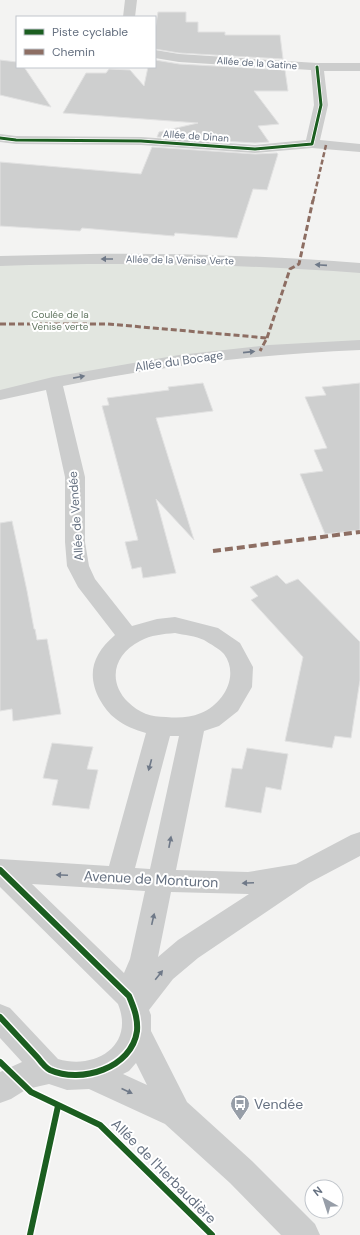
<svg xmlns="http://www.w3.org/2000/svg" width="360" height="1235" viewBox="0 0 360 1235" font-family="'DM Sans',sans-serif">
	<rect width="100%" height="100%" fill="#f3f3f2"/>
	<path fill="#e2e6e0" d="M44,259L360,268V345L260,351L0,395V261Z"/>
	<path fill="#cecfcf" stroke="#e2e2e2" d="M158,12H186V22H198V32H225V35H280L283,59L179,53L155,49V30Z
		M0,60L17,62V67H24L51,107L0,95Z
		M155,60L179,64L285,70L288,91H254L279,124L258,126L269,142L255,143L157,137L159,132L198,123L63,113L86,73H106L109,69L130,70L144,86L148,67H155Z
		M152,147L255,154L277,153L278,154L267,190L253,189L237,238L175,233L174,236L82,228L80,231L0,226V162L141,174Z
		M203,383L213,411L156,418L194,540L156,499L176,573L143,578L141,567L132,569L125,542L138,540L102,406L109,405L107,398L169,390L168,387Z
		M360,383V530L325,534L300,474L323,471L314,450L327,448L305,397L326,395L322,387Z
		M12,521L27,591L34,629H35L37,640L47,639L61,714L13,721L12,709L0,711V523Z
		M277,575L286,584L298,579L360,642V680L351,738L335,736L332,748L285,741L303,657L251,600L258,596L250,587Z
		M52,743L93,747L87,769L98,770L89,809L52,805L58,780L43,778Z
		M247,748L288,754L281,790L266,787L261,813L225,807L232,768L242,769Z"/>
	<g fill="none" stroke-linecap="round" stroke-linejoin="round">
		<path fill="#cccdcd" fill-rule="evenodd" d="M125,0H137L135,17H123Z
			M155,50L179,54L317,63H360V71H324L328,105L320,140L360,144V152L312,148L255,153L141,145L16,144L0,142V134L16,136L141,137L255,145L306,140L314,105L311,70L179,62L155,58Z
			M90,254C180,253 270,256 360,263V273C240,264 120,262 0,266V256Z
			M360,340V350C260,354 161,366 63,386L85,477V542L89,566L95,579L132,626L157,619L175,617L218,628L240,643L253,667L252,687L238,711L219,726L204,731L176,870L248,872L296,864L351,835L360,832V856L309,883L198,958L173,979L149,1010L151,1015V1031L187,1102L252,1161L315,1224L320,1235H281L230,1183L165,1124L89,1089L67,1090L49,1084L27,1089L11,1099L0,1103V1072L22,1062L0,1038V1004L10,1008L58,1059C95,1070 135,1046 118,1004L0,887V859L109,866L146,733C135,730 125,726 116,719C109,714 104,707 100,700C86,674 93,654 115,635L78,587L67,566L65,542V477L46,390L0,400V390L53,377L179,355L269,345ZM175,633C184,635 196,636 204,640C210,644 220,649 224,654C240,676 223,704 201,713C189,718 178,718 166,717C151,717 139,713 128,702C107,681 114,654 140,641C151,635 163,634 175,633ZM170,736H179L150,869L135,868ZM32,884L145,891L130,959L124,973ZM171,892L248,894H249L178,940L158,957ZM136,1063L147,1085L123,1074L129,1071Z"/>
		<path stroke="#8d6e63" stroke-width="2.5" stroke-dasharray="5 2.5" stroke-linecap="butt" d="M313,201L326,145"/>
		<path stroke="#8d6e63" stroke-width="3" stroke-dasharray="6 3" stroke-linecap="butt" d="M0,324H108L267,338L260,351
			M267,338L290,269L299,264L313,200"/>
		<path stroke="#8d6e63" stroke-width="4" stroke-dasharray="8 4" stroke-linecap="butt" d="M213,551L360,532"/>
		<defs>
			<path id="cycleway-far1" d="M0,138L16,140L141,141L255,149L312,144L321,105L317,67"/>
			<path id="cycleway" d="M0,870L129,996C134,1008 138,1018 137,1031C132,1068 81,1084 50,1070C46,1068 41,1062 38,1058C25,1044 13,1031 0,1017
				M0,1062L31,1092L100,1125L212,1235
				M30,1235L58,1106"/>
		</defs>
		<use href="#cycleway-far1" stroke="#fff" stroke-width="4.5"/>
		<use href="#cycleway" stroke="#fff" stroke-width="9"/>
		<use href="#cycleway-far1" stroke="#1b5e20" stroke-width="3"/>
		<use href="#cycleway" stroke="#1b5e20" stroke-width="6"/>
	</g>
	<defs><path id="oneway-solid" d="M-6-.8H1V-3.2L6.5 0L1 3.2V.8H-6Z"/></defs>
	<g fill="#6f7988">
		<use href="#oneway-solid" transform="translate(107 259) rotate(180)"/>
		<use href="#oneway-solid" transform="translate(321 265) rotate(-176)"/>
		<use href="#oneway-solid" transform="translate(249 352) rotate(-6)"/>
		<use href="#oneway-solid" transform="translate(79 377) rotate(-11)"/>
		<use href="#oneway-solid" transform="translate(150 765) rotate(105)"/>
		<use href="#oneway-solid" transform="translate(170 842) rotate(-79)"/>
		<use href="#oneway-solid" transform="translate(62 875) rotate(-177)"/>
		<use href="#oneway-solid" transform="translate(248 883) rotate(177)"/>
		<use href="#oneway-solid" transform="translate(153 919) rotate(-77)"/>
		<use href="#oneway-solid" transform="translate(159 975) rotate(-51)"/>
		<use href="#oneway-solid" transform="translate(127 1091) rotate(24)"/>
	</g>
	<defs>
		<symbol id="bus-pin" viewBox="-11 -11 22 30"><path d="M0 17L-7.5 6A9.5 9.5 0 1 1 7.5 6Z" fill="#979ea8" stroke="#fff"/><path d="M-5-6H5V4H4V6H2V4H-2V6H-4V4H-5ZM-3.5-4V0h7V-4ZM-3.5 1.2v1.5H-2V1.2ZM2 1.2v1.5H3.5V1.2Z" fill="#fff"/></symbol>
	</defs>
	<g fill-rule="evenodd">
		<use href="#bus-pin" x="229" y="1093" width="22" height="30"/>
	</g>
	<g text-anchor="middle" dominant-baseline="central" stroke-width="4" stroke-linejoin="round" paint-order="stroke">
		<g font-size="10" fill="#657080" stroke="#fff">
			<text transform="translate(257 63) rotate(4)">Allée de la Gatine</text>
			<text transform="translate(196 136) rotate(4)">Allée de Dinan</text>
			<text transform="translate(180 260) rotate(1)">Allée de la Venise Verte</text>
		</g>
		<g font-size="10" fill="#647863" stroke="#fff">
			<text x="60" y="314">Coulée de la<tspan x="60" dy="12">Venise verte</tspan></text>
		</g>
		<g font-size="12" fill="#657080" stroke="#fff">
			<text transform="translate(179 361) rotate(-8)">Allée du Bocage</text>
			<text transform="translate(76 516) rotate(-94)">Allée de Vendée</text>
		</g>
		<g font-size="14" fill="#657080" stroke="#fff">
			<text transform="translate(151 879) rotate(3)">Avenue de Monturon</text>
			<text transform="translate(164 1171) rotate(45)">Allée de l'Herbaudière</text>
		</g>
		<g font-size="14" fill="#657080" stroke="#fff" text-anchor="start">
			<text x="254" y="1104">Vendée</text>
		</g>
	</g>
	<rect x="16" y="16" width="140" height="52" fill="#ffffff" stroke="#c1c6cc"/>
	<rect x="24" y="29" width="20" height="6" fill="#1b5e20" stroke="#c1c6cc"/>
	<text x="52" y="36" font-size="12" fill="#657080">Piste cyclable</text>
	<rect x="24" y="49" width="20" height="6" fill="#8d6e63" stroke="#c1c6cc"/>
	<text x="52" y="56" font-size="12" fill="#657080">Chemin</text>
	<g transform="translate(324 1199) rotate(321)"><circle r="19" fill="#ffffff" stroke="#c1c6cc"/>
	<path d="M0-3L7 15L0 10L-7 15Z" fill="#979ea8"/>
	<text y="-6" font-size="11" font-weight="bold" text-anchor="middle" fill="#657080">N</text>
	</g>
</svg>
